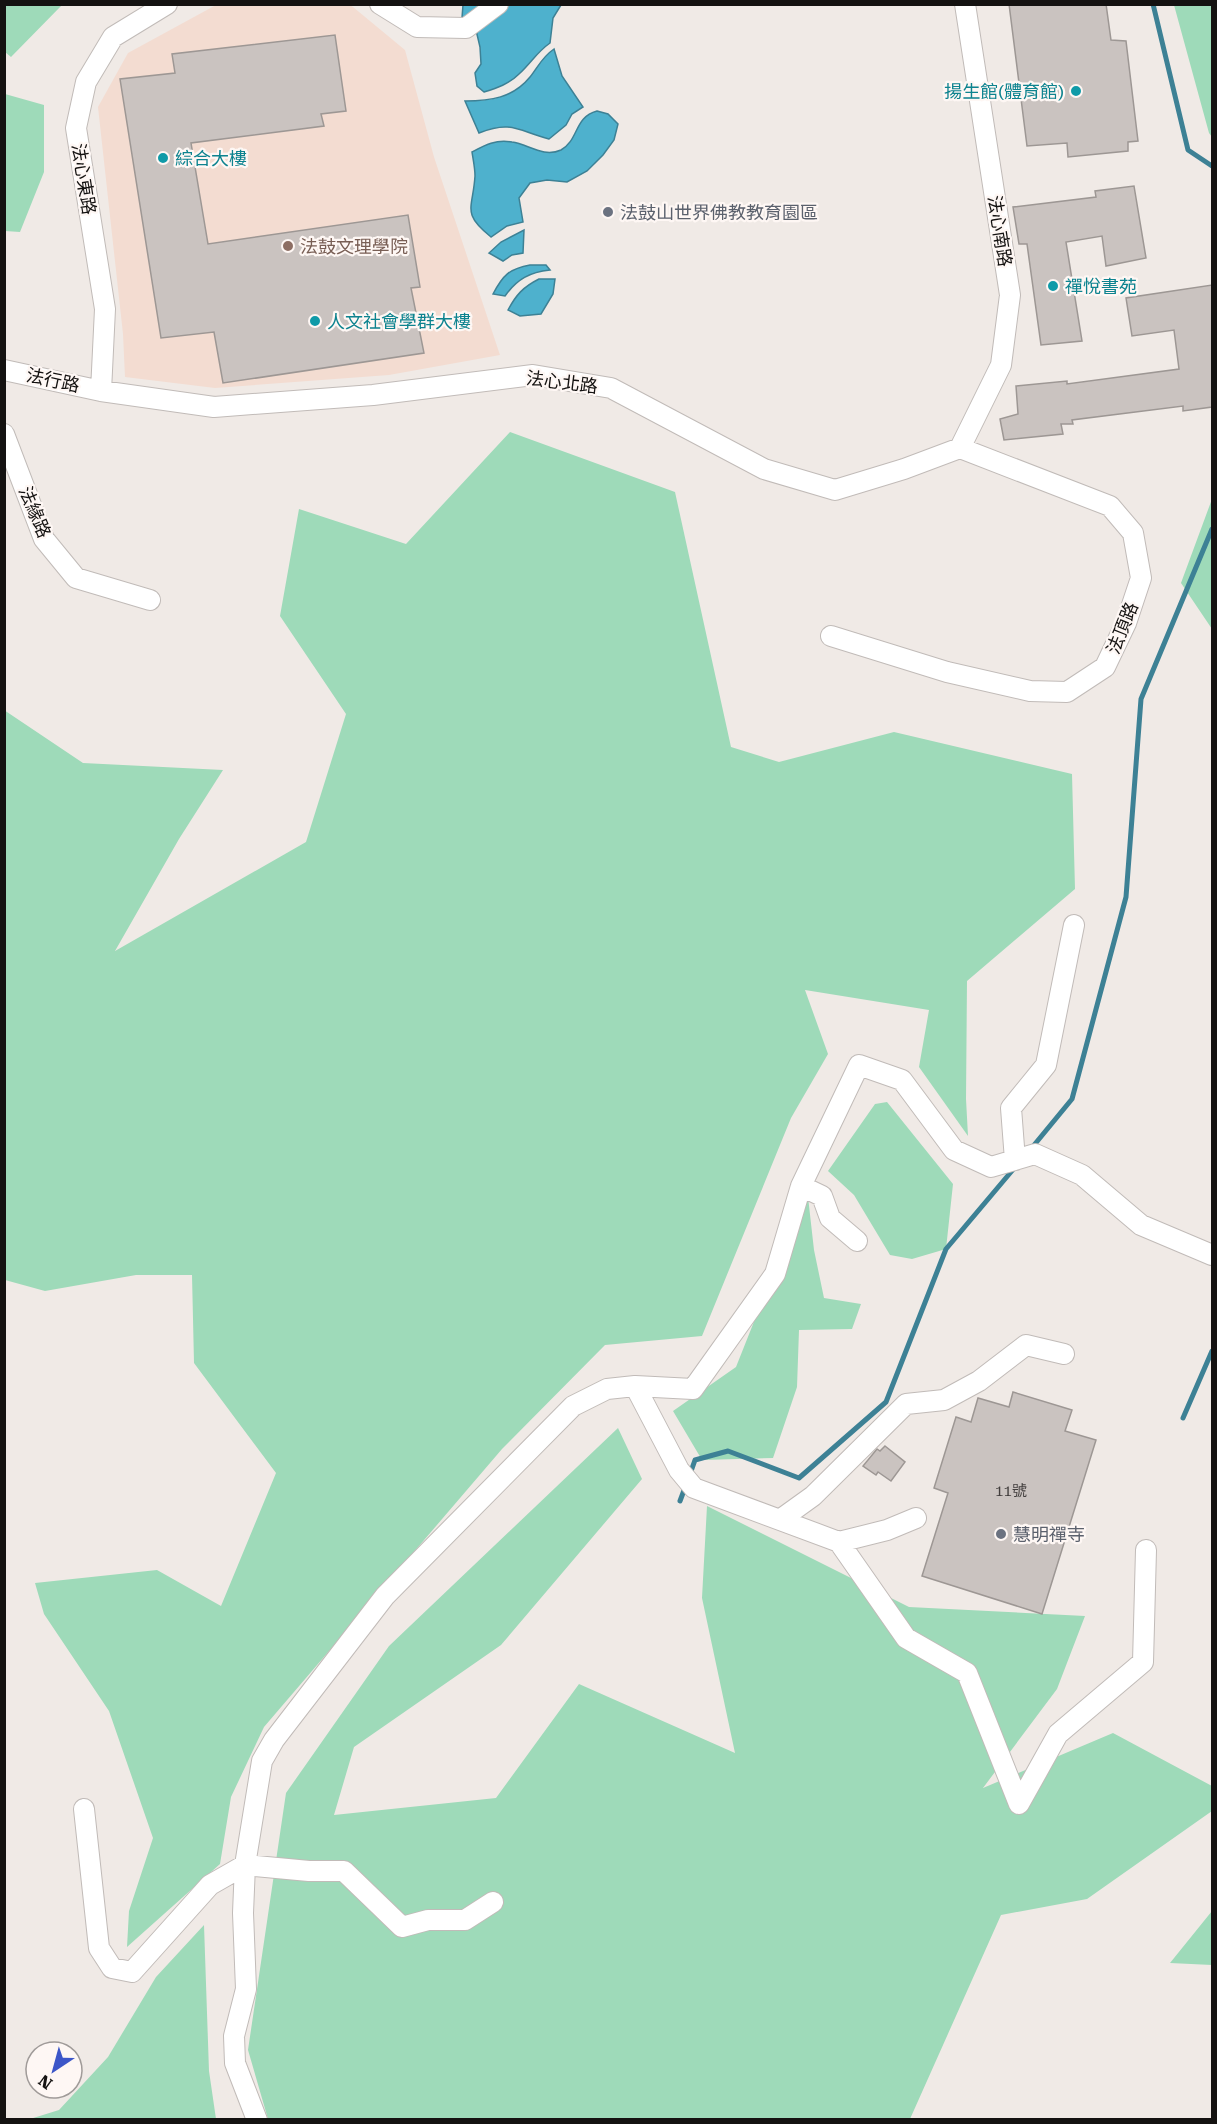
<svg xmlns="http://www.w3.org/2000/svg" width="1217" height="2124" viewBox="0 0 1217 2124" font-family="'Roboto Serif','Noto Sans TC',serif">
	<rect width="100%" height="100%" fill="#f0eae6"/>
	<path fill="#f3dcd1" d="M348,4L353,7L405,50L434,157L500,355L389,375L215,388L125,377L123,334L98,107L128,53L216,5Z"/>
	<path fill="#9edab9" d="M4,5L5,4L62,5L11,57L5,52Z
		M1174,5H1212V137L1209,133Z
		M5,94L44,105V172L20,232L5,231Z
		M510,432L675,492L731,747L779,762L894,732L1072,774L1075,889L967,981L966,1099L968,1136L919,1067L929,1010L805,990L828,1054L791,1118L702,1336L605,1345L502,1449L264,1727L231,1797L220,1864L127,1947L129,1911L153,1838L109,1711L44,1614L35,1583L157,1570L221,1606L276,1473L194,1363L192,1275H136L45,1291L5,1280L4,710L83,763L223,770L179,839L115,951L306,842L346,714L280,616L299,509L406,544Z
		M1212,499V629L1181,583Z
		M887,1102L953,1184L946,1249L912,1259L890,1255L854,1195L828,1171L875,1104Z
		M807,1188L814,1250L824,1298L861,1304L852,1329L799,1330L797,1387L773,1458L702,1460L673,1411L736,1367Z
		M618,1428L642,1479L501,1645L354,1747L334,1815L496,1798L579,1684L735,1753L702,1598L707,1506L909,1607L1085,1616L1057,1689L983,1788L1113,1733L1212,1786V1811L1087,1899L1001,1915L910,2119H268L248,2050L286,1793L389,1646Z
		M1212,1911V1965L1170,1963Z
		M204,1925L209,2071L216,2119H30L59,2110L108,2057L156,1977Z"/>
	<path fill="#4eb1cd" stroke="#3d8195" stroke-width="1.5" d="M463,5H561L553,18L550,43C537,52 531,63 519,74C509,84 497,88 484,92L477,86L475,73L481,64L480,47L476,30L462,18Z
		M554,49L562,76L583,107L572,114L566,125L549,139C518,131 512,120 479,133L465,101C490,101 513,98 530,77C538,67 542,57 554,49Z
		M597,111L608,114L618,124L614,140L603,155L587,171L567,182L547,180L530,183L519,198L523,222L507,226L491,237C461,213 473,209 475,176C475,168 473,159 472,152C485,145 496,139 512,142C528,144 543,158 561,150C579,140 574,117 597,111Z
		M524,230L523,253L512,255L503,261L489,253L501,242Z
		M530,265H546L550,270C530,272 517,279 505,296L493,294C503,275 509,269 530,265Z
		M539,279H555L553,294L541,314L520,316L508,310C516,295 523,287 539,279Z"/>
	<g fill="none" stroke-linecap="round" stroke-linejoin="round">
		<path stroke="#3d8195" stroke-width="5" d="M1153,4L1188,150L1212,166
			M1030,1150L1072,1099L1126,897L1141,699L1212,529
			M1183,1418L1212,1351
			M689,1477L695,1460L728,1451L799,1478L886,1402L946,1249L1016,1166
			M680,1501L686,1485"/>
	</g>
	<path fill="#cac3c0" stroke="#9d9794" stroke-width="1.5" d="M1009,4H1106L1111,40L1126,41L1138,141L1128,142V151L1068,157L1067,143L1027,146Z
		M335,35L346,111L321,114L324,126L191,143L208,244L408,215L420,287L411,288L424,353L223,383L214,332L161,338L120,79L175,73L172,54Z
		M1134,186L1146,258L1106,266L1102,236L1066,242L1082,341L1041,345L1027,244H1019L1013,207L1096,197L1095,191Z
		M1212,285V407L1183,411V406L1072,420L1073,424H1061L1063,434L1004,440L1000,419L1018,414L1016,386L1067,381V384L1179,369L1174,330L1132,336L1126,298Z
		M1013,1392L1072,1410L1065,1431L1096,1440L1042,1614L922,1576L948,1493L934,1488L956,1417L971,1422L978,1398L1009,1407Z
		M885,1446L905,1462L891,1481L878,1472L876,1475L863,1466L877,1449L880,1451Z"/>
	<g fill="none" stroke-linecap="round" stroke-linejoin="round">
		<defs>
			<path id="minor" d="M380,4L417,27L466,28L498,4
				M4,370L101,391L214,407L373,395L533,375L611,388L764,469L835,490L904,469L960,448
				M101,391L105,309L76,128L86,82L113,37L167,4
				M4,434L44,539L76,578L150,600
				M960,448L1001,365L1010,295L965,4
				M831,636L947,672L1030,691L1067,692L1105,667L1126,623L1141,578L1133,533L1110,506L960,448
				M1015,1160L1011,1108L1046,1065L1074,925
				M801,1186L822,1196L830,1218L857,1241
				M635,1386L679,1470L694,1488L839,1542L906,1638L967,1673L1019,1804L1058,1734L1143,1662L1146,1550
				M781,1519L813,1496L906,1404L944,1400L979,1381L1026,1345L1064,1354
				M839,1542L887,1530L916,1518
				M84,1809L99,1948L112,1968L132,1972L210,1885L245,1865L309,1871H344L402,1927L428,1920H465L493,1902
				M257,2120L235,2063L234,2036L246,1989L243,1913L245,1865L262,1761L274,1740L385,1596L573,1406L607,1389L635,1386L693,1389L775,1274L801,1186L859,1065L902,1080L954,1150L991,1167L1035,1154L1082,1175L1141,1225L1212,1255"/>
		</defs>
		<use href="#minor" stroke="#c1bbb8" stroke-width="22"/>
		<use href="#minor" stroke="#fff" stroke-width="20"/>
	</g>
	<g fill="#0f9aa8" stroke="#fef7f4" stroke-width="2">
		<circle cx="1076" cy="91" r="6"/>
		<circle cx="163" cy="158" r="6"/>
		<circle cx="1053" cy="286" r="6"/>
		<circle cx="315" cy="321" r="6"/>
	</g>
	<g fill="#6b7280" stroke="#fef7f4" stroke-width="2">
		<circle cx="608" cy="212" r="6"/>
		<circle cx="1001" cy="1534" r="6"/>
	</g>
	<circle fill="#8d6e63" stroke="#fef7f4" stroke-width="2" cx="288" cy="246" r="6"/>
	<g text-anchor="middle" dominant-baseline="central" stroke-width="4.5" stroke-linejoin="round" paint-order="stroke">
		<g font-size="15" fill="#423e3d">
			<text x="1011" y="1491">11號</text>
		</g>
		<g font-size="18" fill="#0d838f" stroke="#fef7f4" text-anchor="start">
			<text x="1064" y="91" text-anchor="end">揚生館(體育館)</text>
			<text x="175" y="158">綜合大樓</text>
			<text x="1065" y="286">禪悅書苑</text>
			<text x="327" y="321">人文社會學群大樓</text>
		</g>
		<g font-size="18" fill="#141211" stroke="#fef7f4">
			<text transform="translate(84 179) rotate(81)">法心東路</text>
			<text transform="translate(1000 231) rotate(81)">法心南路</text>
			<text transform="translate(53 380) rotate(12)">法行路</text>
			<text transform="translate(562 382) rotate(7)">法心北路</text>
			<text transform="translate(35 512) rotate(67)">法緣路</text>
			<text transform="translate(1122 628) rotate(-68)">法頂路</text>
		</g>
		<g font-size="18" fill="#5b616d" stroke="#fef7f4" text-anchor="start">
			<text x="620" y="212">法鼓山世界佛教教育園區</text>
			<text x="1013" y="1534">慧明禪寺</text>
		</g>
		<g font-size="18" fill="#785e54" stroke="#fef7f4" text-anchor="start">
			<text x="300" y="246">法鼓文理學院</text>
		</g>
	</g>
	<rect width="1217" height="2124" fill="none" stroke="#141211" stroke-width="12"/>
	<g transform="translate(54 2070) rotate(216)"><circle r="28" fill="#fef7f4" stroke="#a09b99" stroke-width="1.5"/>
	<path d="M0-4.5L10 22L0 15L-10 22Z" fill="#3c56c8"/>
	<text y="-9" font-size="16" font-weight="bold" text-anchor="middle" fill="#141211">N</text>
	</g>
</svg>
